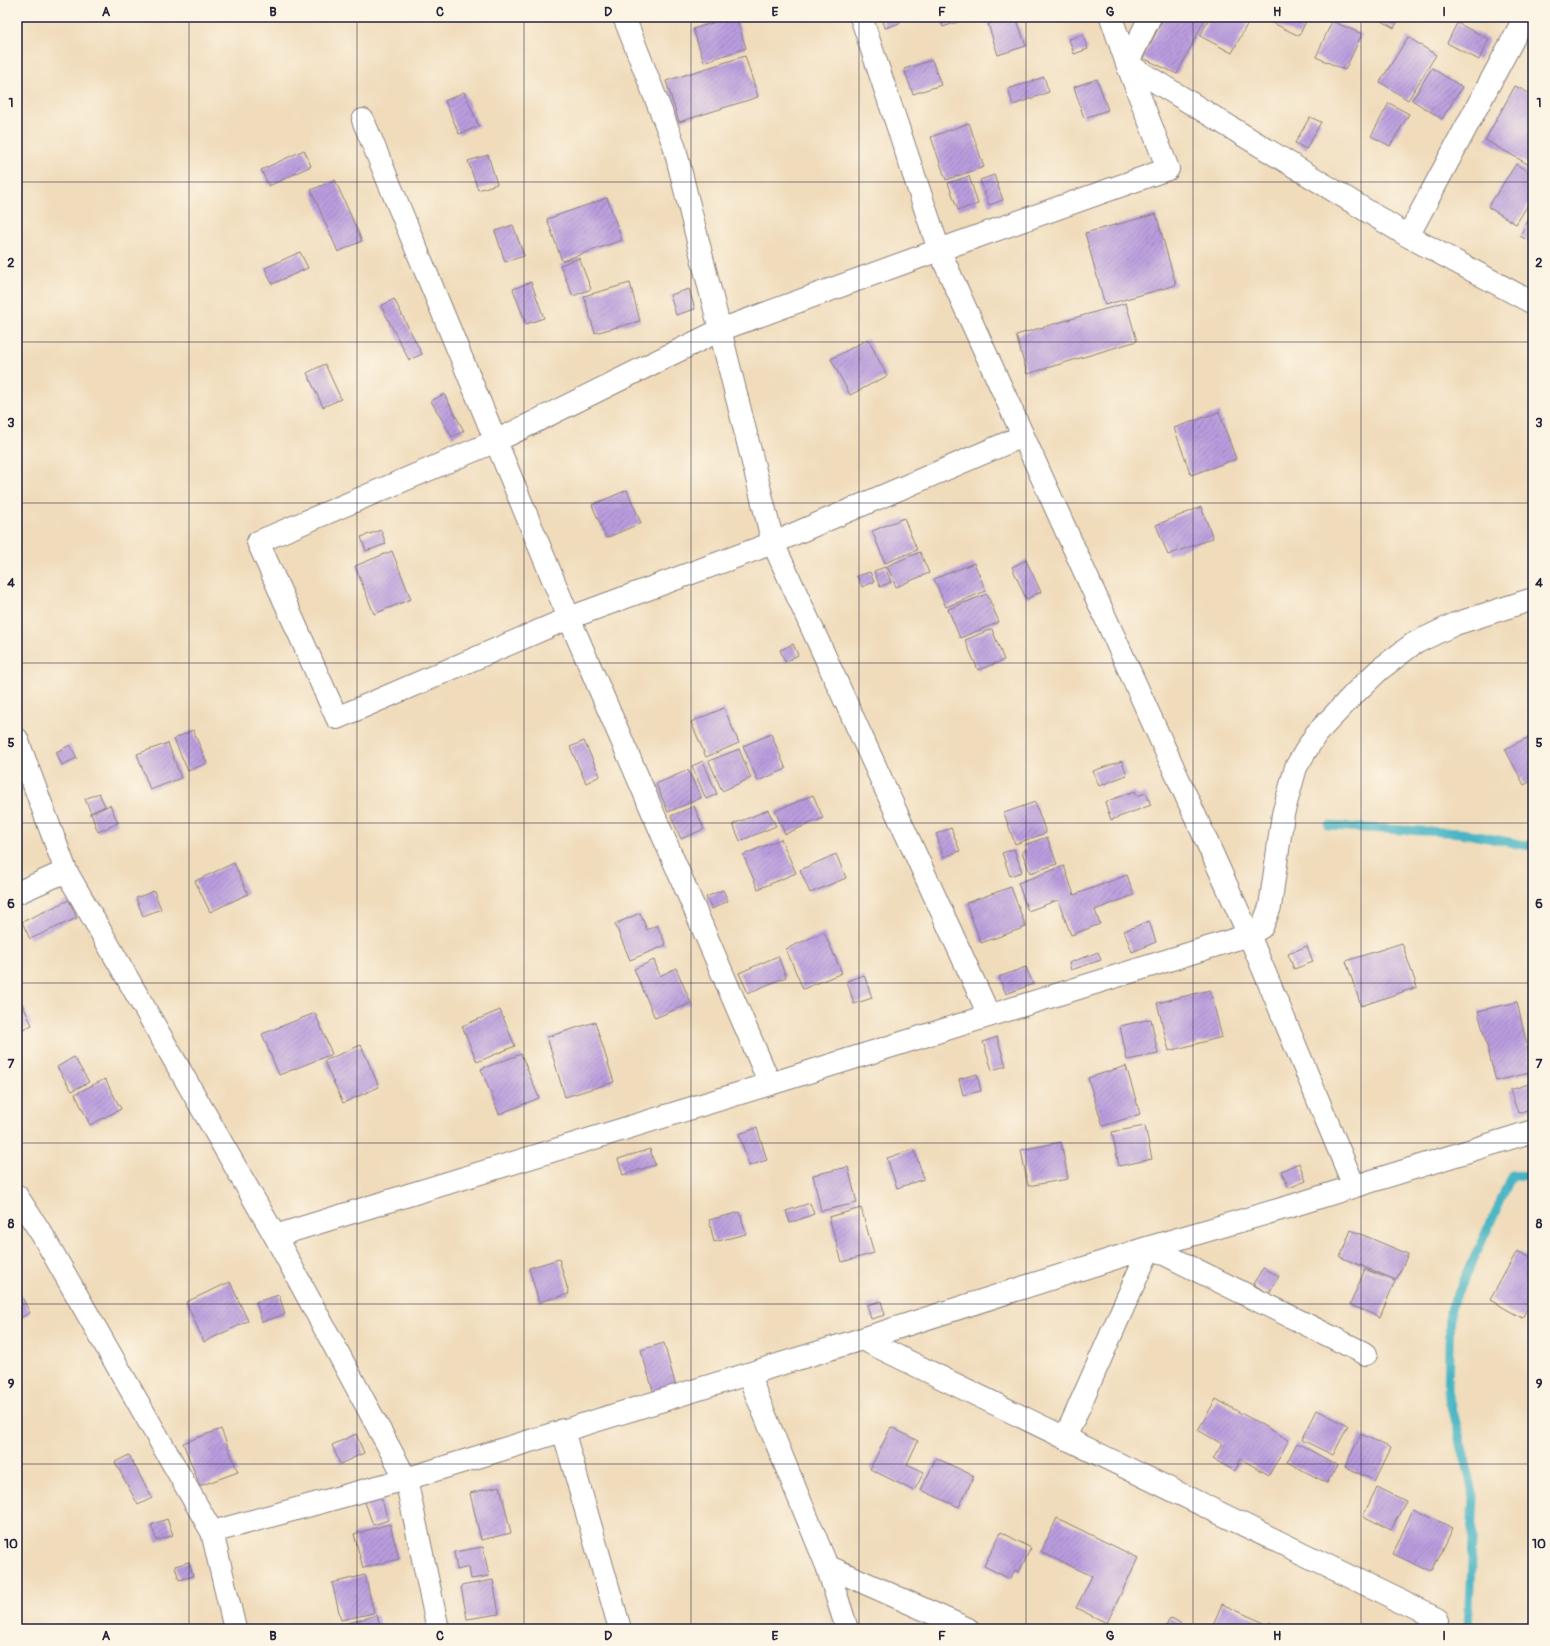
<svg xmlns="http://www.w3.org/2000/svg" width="1550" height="1646" viewBox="0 0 1550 1646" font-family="Pangolin,sans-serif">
	<defs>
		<pattern id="building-hatch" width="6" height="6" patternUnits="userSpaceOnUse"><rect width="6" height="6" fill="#b99cde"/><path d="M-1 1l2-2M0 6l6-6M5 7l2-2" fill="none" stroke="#967fb5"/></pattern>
	</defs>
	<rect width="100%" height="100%" fill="#fcf5e5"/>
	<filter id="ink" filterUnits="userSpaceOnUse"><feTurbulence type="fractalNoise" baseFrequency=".025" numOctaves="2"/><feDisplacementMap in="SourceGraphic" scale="8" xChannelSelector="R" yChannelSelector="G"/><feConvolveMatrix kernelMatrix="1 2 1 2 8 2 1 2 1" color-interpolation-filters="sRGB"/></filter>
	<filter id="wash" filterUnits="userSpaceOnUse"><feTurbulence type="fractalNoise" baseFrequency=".012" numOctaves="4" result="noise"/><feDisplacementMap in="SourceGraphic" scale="16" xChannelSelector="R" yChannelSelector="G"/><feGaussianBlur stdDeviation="0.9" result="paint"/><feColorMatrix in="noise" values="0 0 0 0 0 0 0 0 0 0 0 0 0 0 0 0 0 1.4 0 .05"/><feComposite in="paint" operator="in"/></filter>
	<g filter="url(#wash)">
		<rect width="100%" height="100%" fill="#f0dcbb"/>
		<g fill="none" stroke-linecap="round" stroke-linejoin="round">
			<path stroke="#48b5c4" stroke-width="9" d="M1329,826L1461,833L1530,846H1533
				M1468,1629L1474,1496L1448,1390L1450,1311L1512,1175L1533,1176"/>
		</g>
		<g id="blocks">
			<path fill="url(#building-hatch)" d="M732,17H736L746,48L704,62L693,29Z
				M882,17H898L900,23L885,28Z
				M940,17H972L943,27Z
				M1009,17H1016L1026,46L998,55L988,24Z
				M1164,17H1206L1177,74L1143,58Z
				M1210,17H1251L1232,53L1200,36Z
				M1261,17H1308L1299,36Z
				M1378,17H1400L1394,28L1377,18Z
				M1332,21L1362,34L1345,70L1316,57Z
				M1457,23L1489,39L1479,60L1447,43Z
				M1083,35L1088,49L1074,54L1069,39Z
				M1408,37L1436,55L1408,100L1380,82Z
				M745,56L758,97L679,122L666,81Z
				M932,60L941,85L913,94L904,69Z
				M1432,68L1462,87L1442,119L1412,100Z
				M1044,77L1049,92L1013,105L1008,89Z
				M1097,79L1108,110L1084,118L1074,87Z
				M1515,86L1533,95V167L1485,140Z
				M464,92L479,126L459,134L445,101Z
				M1389,103L1409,114L1390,146L1371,136Z
				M1310,117L1321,122L1306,149L1295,143Z
				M969,123L984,167L946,180L931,137Z
				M304,150L311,166L269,186L261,170Z
				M488,155L497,184L478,190L468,161Z
				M1516,164L1533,175V197L1516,224L1488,207Z
				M994,175L1003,200L989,205L980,180Z
				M969,176L978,204L958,210L948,183Z
				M335,180L362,241L338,252L311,190Z
				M607,198L622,240L562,261L547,219Z
				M1533,211V243L1520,236Z
				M1156,214L1176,285L1105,305L1085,233Z
				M513,225L524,256L505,262L495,231Z
				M300,252L308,268L272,284L265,268Z
				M579,258L591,289L573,296L560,265Z
				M531,282L544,318L526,324L513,289Z
				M630,283L640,321L595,333L584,296Z
				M689,289L695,309L676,315L670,295Z
				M394,299L422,354L409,360L381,306Z
				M1126,303L1137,341L1027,374L1016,335Z
				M868,339L887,376L850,395L831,359Z
				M325,364L341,399L323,407L307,373Z
				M444,394L464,431L452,437L431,401Z
				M1219,412L1236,459L1191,475L1174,428Z
				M627,490L641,523L606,538L592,505Z
				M1201,507L1213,538L1168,555L1156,525Z
				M904,518L917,550L885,563L872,531Z
				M381,530L386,544L366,551L361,537Z
				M392,551L411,599L374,614L355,566Z
				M920,552L929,573L896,587L887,566Z
				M1026,560L1041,592L1026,599L1012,567Z
				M974,563L986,591L946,607L934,579Z
				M885,567L891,582L880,587L874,571Z
				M870,572L874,582L862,587L857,576Z
				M987,594L999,622L960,638L948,609Z
				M992,629L1004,660L978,670L965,640Z
				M793,644L798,655L785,662L780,650Z
				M724,708L739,743L706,757L691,722Z
				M193,730L207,763L188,771L174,739Z
				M771,734L786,769L758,781L743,746Z
				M1533,735V780L1524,785L1505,749Z
				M584,741L600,776L586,783L570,747Z
				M168,743L181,778L150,790L137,754Z
				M70,745L77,758L62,765L56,752Z
				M739,749L751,778L722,791L709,761Z
				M703,761L717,794L706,799L692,766Z
				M1122,761L1127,775L1099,786L1093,771Z
				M688,770L701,798L668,812L656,784Z
				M1135,791L1137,796L1146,793L1151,805L1111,820L1105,802Z
				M99,793L105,806L91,813L85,799Z
				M813,795L823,818L785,834L775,811Z
				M1035,802L1046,833L1015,844L1004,813Z
				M110,805L118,823L98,832L91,814H89Z
				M694,806L704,829L681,839L671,816Z
				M768,810L776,826L740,841L733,824Z
				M951,828L960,851L944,857L936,834Z
				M1047,837L1057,864L1030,873L1022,852L1026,850L1024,845Z
				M781,839L796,873L758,889L743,855Z
				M1014,849L1022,872L1010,876L1002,853Z
				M836,854L846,878L810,893L800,870Z
				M234,863L248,894L210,912L195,881Z
				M1064,866L1074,895L1127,875L1134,895L1095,910L1100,924L1071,935L1058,900L1028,911L1018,883Z
				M1011,887L1026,927L981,943L966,903Z
				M723,890L728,901L712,909L706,897Z
				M154,891L161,909L143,916L136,898Z
				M69,900L77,918L30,939L22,922Z
				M640,913L647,930L657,925L666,945L630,960L615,924Z
				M1149,921L1156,942L1132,952L1124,931Z
				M824,932L842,973L803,989L786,949Z
				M1402,943L1417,987L1361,1006L1346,961Z
				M1307,946L1313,962L1294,969L1288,954Z
				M1098,952L1101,960L1071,970L1069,963Z
				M778,956L786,977L748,993L739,973Z
				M654,960L660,976L676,968L691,1003L655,1018L634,969Z
				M1026,967L1033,984L1006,994L999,977Z
				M864,975L872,998L854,1004L847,981Z
				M1210,990L1222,1037L1169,1051L1157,1003Z
				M17,993L32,1025L17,1032Z
				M1517,1002L1533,1072L1496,1081L1478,1011Z
				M500,1010L515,1046L477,1062L462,1026Z
				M315,1013L332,1054L279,1075L262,1034Z
				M1151,1019L1158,1054L1127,1060L1120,1026Z
				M595,1022L614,1082L565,1097L547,1037Z
				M997,1037L1006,1066L992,1070L983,1042Z
				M361,1045L379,1087L343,1103L324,1061Z
				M521,1054L539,1098L499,1114L481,1069Z
				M74,1057L89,1082L72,1091L57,1067Z
				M1126,1066L1140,1114L1103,1126L1088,1078Z
				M977,1074L981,1091L963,1095L959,1079Z
				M105,1079L121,1109L90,1125L75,1094Z
				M1532,1083L1533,1087V1108L1518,1113L1510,1090Z
				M1145,1126L1152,1159L1119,1166L1112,1132Z
				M757,1128L767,1160L749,1166L739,1134Z
				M1061,1142L1068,1179L1028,1186L1021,1150Z
				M650,1149L655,1165L623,1175L618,1159Z
				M914,1149L924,1179L897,1188L887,1158Z
				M1299,1163L1306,1181L1289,1188L1281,1171Z
				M848,1167L857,1203L821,1211L813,1175Z
				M810,1203L814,1214L790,1223L786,1211Z
				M861,1208L874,1253L842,1262L829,1217Z
				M740,1212L746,1234L714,1242L709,1220Z
				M1351,1230L1408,1254L1396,1280L1340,1257Z
				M1517,1251L1533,1259V1298L1522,1318L1490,1300Z
				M559,1259L569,1294L539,1302L529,1268Z
				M1263,1268L1279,1276L1269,1294L1253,1284Z
				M1365,1269L1395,1281L1380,1317L1350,1305Z
				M230,1282L248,1321L204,1342L186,1302Z
				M21,1295L30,1313L17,1320V1297Z
				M279,1295L285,1314L262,1322L256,1302Z
				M881,1301L885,1315L871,1319L867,1305Z
				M664,1343L676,1387L654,1394L641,1350Z
				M1216,1399L1289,1440L1269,1475L1241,1459L1235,1471L1213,1459L1222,1444L1198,1430Z
				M1317,1410L1348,1426L1333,1455L1302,1440Z
				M891,1427L918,1441L907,1464L924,1472L914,1491L870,1469Z
				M221,1429L238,1472L200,1486L183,1443Z
				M356,1434L364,1453L340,1464L332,1445Z
				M1361,1434L1391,1448L1375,1481L1345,1467Z
				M1297,1443L1337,1465L1327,1483L1287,1462Z
				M129,1455L152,1498L138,1505L115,1462Z
				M936,1458L974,1476L959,1507L921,1490Z
				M500,1486L511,1533L481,1540L470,1493Z
				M1377,1487L1406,1501L1391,1530L1363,1516Z
				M381,1497L388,1520L373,1525L365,1502Z
				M1413,1509L1453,1528L1432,1572L1393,1554Z
				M1057,1518L1138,1558L1107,1623L1076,1608L1092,1576L1041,1552Z
				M167,1519L173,1535L157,1541L151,1525Z
				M390,1524L399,1559L363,1568L354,1534Z
				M1001,1532L1031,1548L1019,1572L1015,1570L1010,1579L984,1566Z
				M483,1547L489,1576L471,1579L469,1567L457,1570L454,1552Z
				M189,1562L193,1576L179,1580L175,1566Z
				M365,1575L374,1613L341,1620L332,1583Z
				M493,1580L499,1614L467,1619L461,1586Z
				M1222,1604L1264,1623L1261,1629H1211Z
				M377,1615L381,1629H347L345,1624Z
				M1170,1618L1193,1629H1165Z
				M1270,1623L1282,1629H1267Z"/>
		</g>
	</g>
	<g filter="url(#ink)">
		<use href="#blocks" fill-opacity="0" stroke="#897f7b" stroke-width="1"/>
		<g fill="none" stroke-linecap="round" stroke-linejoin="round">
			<defs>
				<path id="minor" d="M624,17L674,145L773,543L569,618L770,1084
					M861,17L939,250L1249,935L1354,1186
					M1150,17L1127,64L1408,236L1533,303
					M363,120L569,618L337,718L258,542L496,441L720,330L939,250L1168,169L1127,64L1111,17
					M1408,236L1525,17
					M17,739L66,871L275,1236L406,1479L438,1629
					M17,893L66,871
					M989,1015L773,543L1023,436
					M17,1196L43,1236L212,1532L235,1629
					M275,1236L770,1084L1249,935L1262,927L1270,907L1283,814L1296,767L1316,734L1355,693L1379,670L1413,644L1455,624L1533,599
					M862,1339L1439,1620
					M748,1374L827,1566L847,1629
					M563,1430L620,1629
					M1065,1438L1150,1247L1366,1354
					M212,1532L406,1479L862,1339L1150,1247L1288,1207L1533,1131
					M827,1566L968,1629"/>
			</defs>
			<use href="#minor" stroke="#897f7b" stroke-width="24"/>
			<use href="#minor" stroke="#fff" stroke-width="22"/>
		</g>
	</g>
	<path fill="none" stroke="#22223b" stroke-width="1" stroke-opacity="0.55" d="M189,17V1629M357,17V1629M524,17V1629M691,17V1629M859,17V1629M1026,17V1629M1193,17V1629M1361,17V1629M17,182H1533M17,342H1533M17,503H1533M17,663H1533M17,823H1533M17,983H1533M17,1143H1533M17,1304H1533M17,1464H1533"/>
	<rect width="1550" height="1646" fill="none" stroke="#fcf5e5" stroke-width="44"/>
	<rect x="22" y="22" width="1506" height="1602" fill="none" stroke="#22223b" stroke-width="1.5"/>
	<g font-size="13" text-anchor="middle" font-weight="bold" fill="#22223b">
		<text x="106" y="16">A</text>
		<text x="273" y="16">B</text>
		<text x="440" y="16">C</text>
		<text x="608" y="16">D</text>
		<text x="775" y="16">E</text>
		<text x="942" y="16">F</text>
		<text x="1110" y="16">G</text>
		<text x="1277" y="16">H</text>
		<text x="1444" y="16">I</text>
		<text x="11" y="107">1</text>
		<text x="1539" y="107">1</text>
		<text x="11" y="267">2</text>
		<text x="1539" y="267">2</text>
		<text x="11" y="427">3</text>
		<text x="1539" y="427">3</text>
		<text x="11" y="587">4</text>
		<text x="1539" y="587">4</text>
		<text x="11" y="747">5</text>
		<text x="1539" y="747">5</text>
		<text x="11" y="908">6</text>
		<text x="1539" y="908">6</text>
		<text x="11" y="1068">7</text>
		<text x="1539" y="1068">7</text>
		<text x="11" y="1228">8</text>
		<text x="1539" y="1228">8</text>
		<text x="11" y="1388">9</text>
		<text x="1539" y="1388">9</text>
		<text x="11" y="1548">10</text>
		<text x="1539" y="1548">10</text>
		<text x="106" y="1640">A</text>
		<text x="273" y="1640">B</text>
		<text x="440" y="1640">C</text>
		<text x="608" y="1640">D</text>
		<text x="775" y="1640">E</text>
		<text x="942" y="1640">F</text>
		<text x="1110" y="1640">G</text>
		<text x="1277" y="1640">H</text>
		<text x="1444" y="1640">I</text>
	</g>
</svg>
